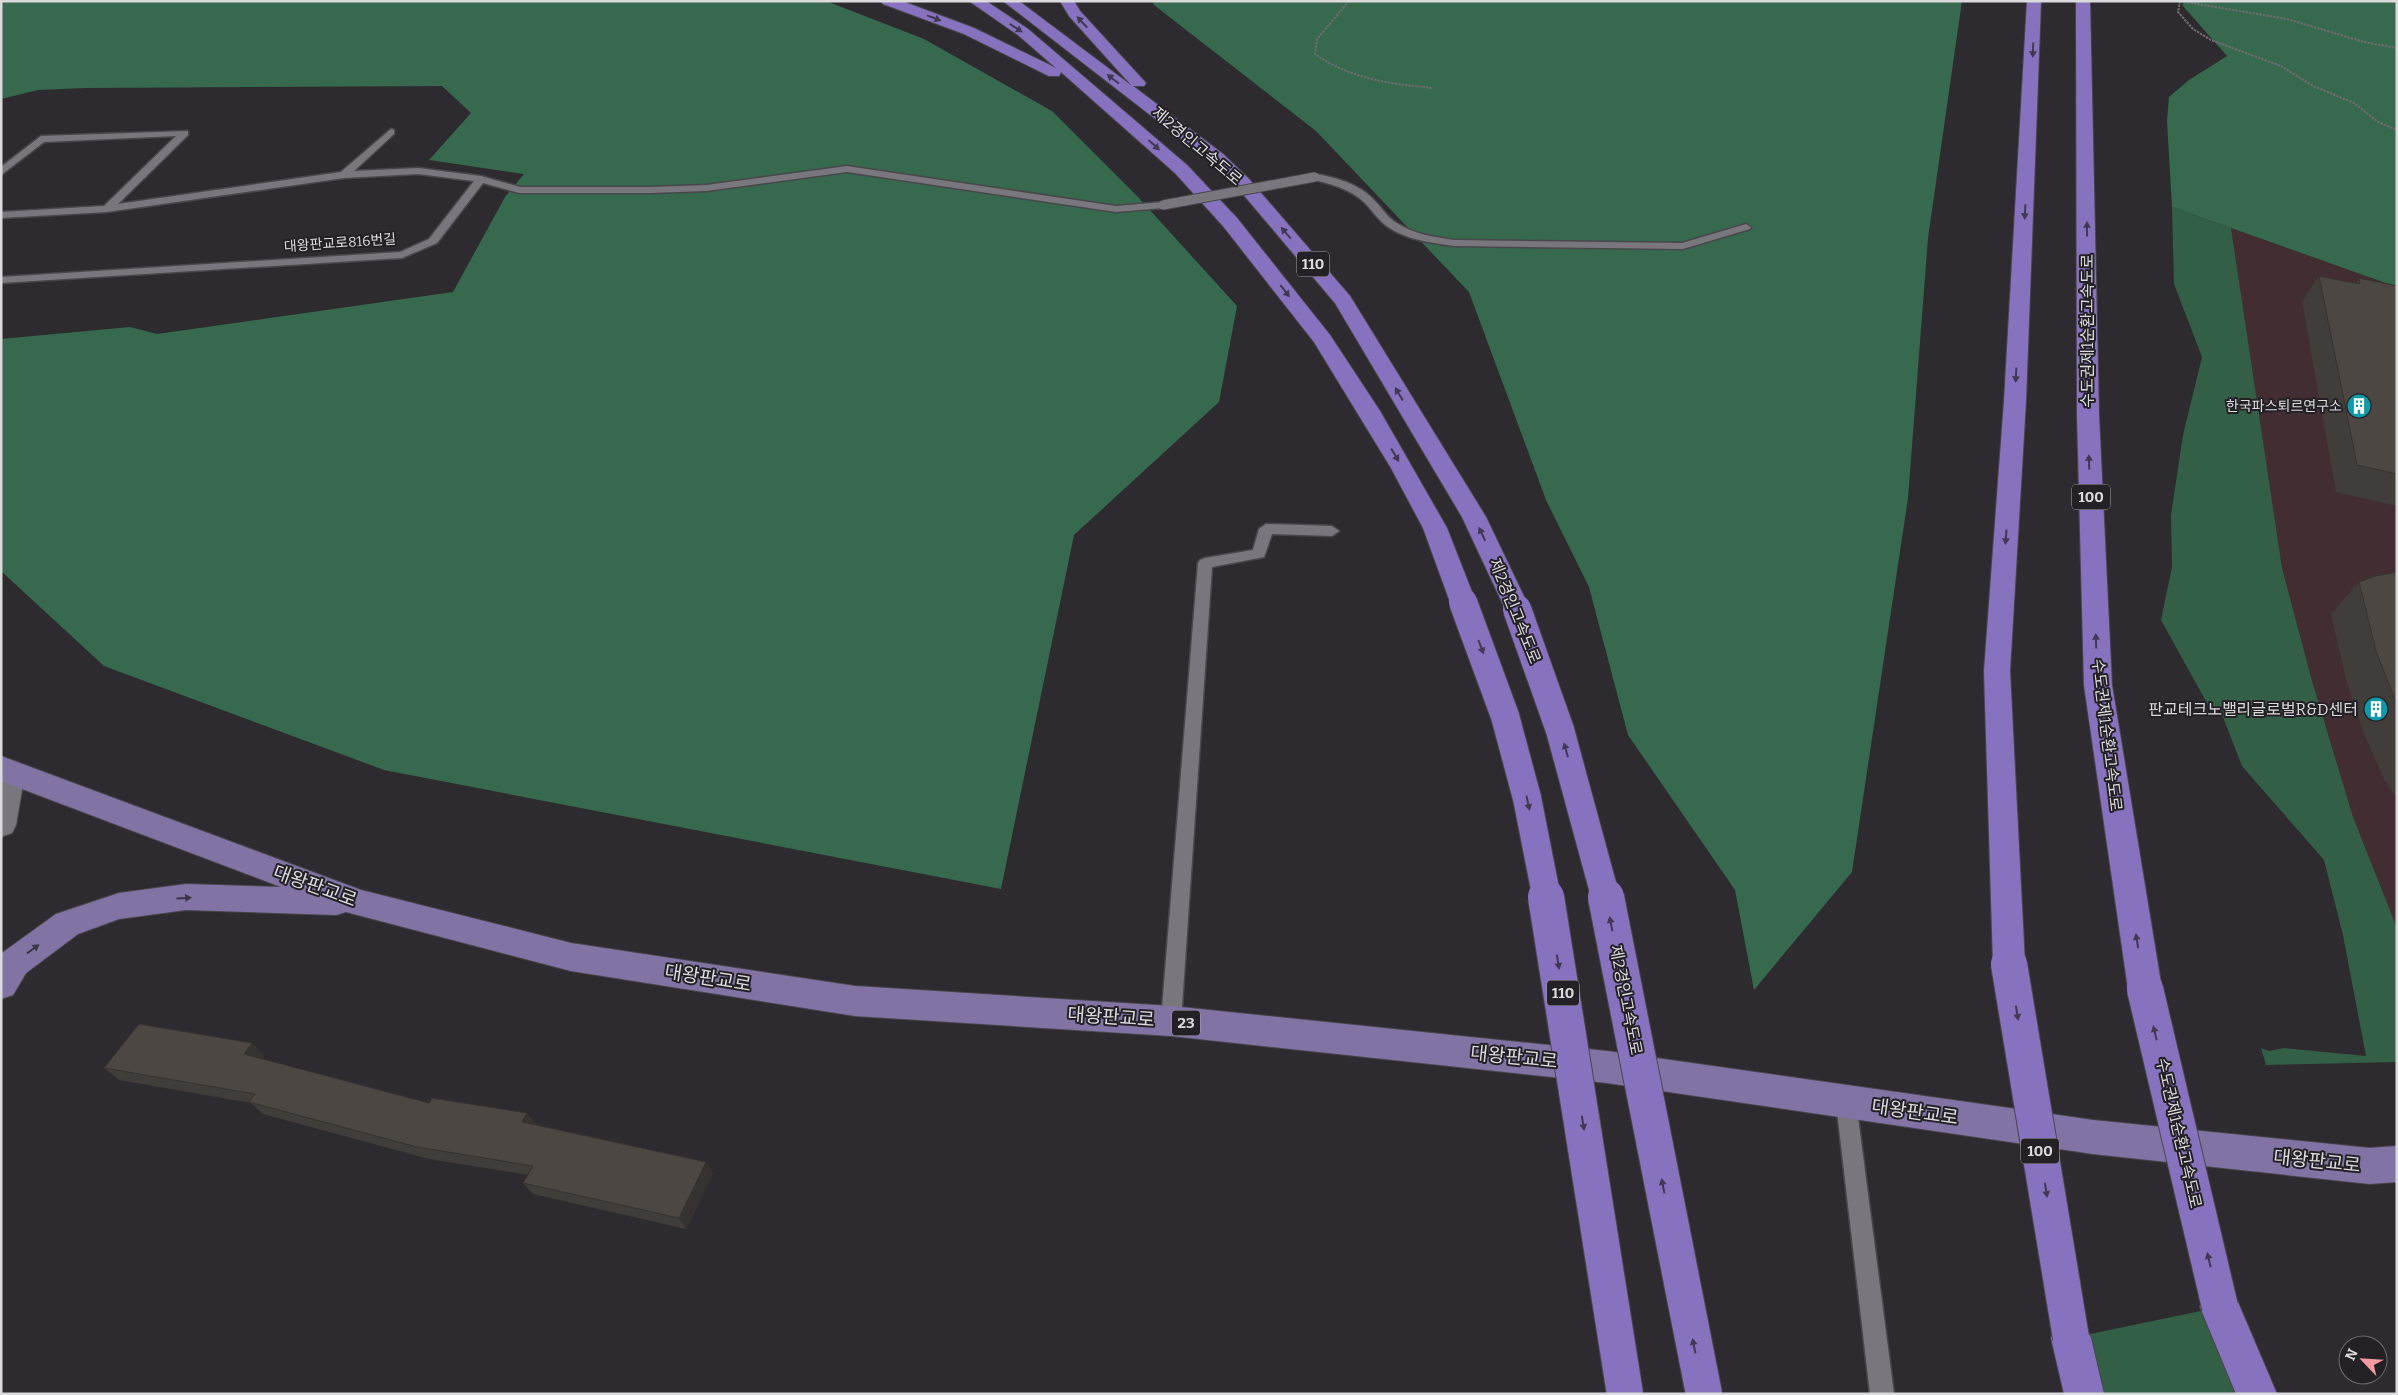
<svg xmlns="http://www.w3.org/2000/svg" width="2398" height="1395" viewBox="0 0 2398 1395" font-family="Bitter,'Noto Sans KR',serif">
	<rect width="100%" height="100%" fill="#2d2b30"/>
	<path fill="#412d32" d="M2231,228L2397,287V928L2353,817L2312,681L2282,568Z"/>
	<path fill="#335f46" d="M2172,207L2231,228L2282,568L2312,681L2353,817L2397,928V1062L2266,1065L2261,1048L2269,1051L2284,1048L2366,1056L2343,935L2324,860L2242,766L2223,717L2208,705L2161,620L2172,567L2171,515L2183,435L2202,357L2174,284Z
		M2220,1307L2257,1394H2079L2071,1338Z"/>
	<path fill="#36694d" d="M1,1H826L924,39L1052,111L1138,197L1237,306L1219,402L1074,535L1001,889L384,770L104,666L1,571V339L130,327L157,334L453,292L505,197L524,174L429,160L471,113L442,86L85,88L38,90L1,99Z
		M1152,1H1962L1928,238L1908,498L1852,872L1754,990L1735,890L1628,735L1589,587L1546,500L1469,292L1316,131L1154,5Z
		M2183,1H2397V287L2172,207L2167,121L2169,97L2189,80L2227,56L2183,6Z"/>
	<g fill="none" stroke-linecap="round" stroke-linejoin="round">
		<defs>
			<path id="service" d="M391,129L394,130V134L354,171L418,168L481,176L520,187H651L706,185L847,166L1116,206L1163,202L1168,205L1163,208L1116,212L847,172L706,191L651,193H519L483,183L437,243L402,258L1,283V277L400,252L429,239L474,181L418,174L344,178L107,212L1,218V212L104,206L176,136L44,142L1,175V167L41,136L188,131V135L118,204L341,172Z
				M1315,174C1335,177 1356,183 1371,197C1380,205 1386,216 1395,222C1413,234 1434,237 1454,240L1682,243L1746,224L1751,227L1750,229L1683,249L1454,246C1432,243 1407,240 1388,227C1378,220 1372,210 1364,202C1349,188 1330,184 1311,179V175Z
				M1266,524L1332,526L1339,531L1332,536L1272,534L1264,557L1212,567L1181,1021L1178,1027L1171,1030L1164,1027L1161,1021L1198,563L1200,560L1205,558L1253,550L1259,529Z
				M1846,1092L1853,1095L1856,1102L1894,1394H1870L1836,1102L1839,1095Z"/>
			<path id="tertiary" d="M11,762L21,765L25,773L16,825L12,833L1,837V765Z"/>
			<path id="primary" d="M1,756L361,890L571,943L855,986L1171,1006L1607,1051L2093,1120L2370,1148L2397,1146V1182L2370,1184L2093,1154L1607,1083L1171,1036L855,1016L571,971L346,912L336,915L186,910L119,919L78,934L26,973L13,995L1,999L2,953L56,914L119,893L186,884L281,887L1,781Z"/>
			<path id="motorway" d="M881,1H902L974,28L1056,68L1018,35L969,1H986L1028,29L1187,165L1237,218L1330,335L1380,411L1447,528L1476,602L1472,608L1463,611L1454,608L1450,602L1423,528L1391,468L1314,342L1223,226L1175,173L1061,72L1059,76H1049L964,34L883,4Z
				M1003,1H1019L1132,86L1069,16L1060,1H1074L1080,11L1146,83L1144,86H1133L1223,154L1249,179L1350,296L1486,517L1530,609L1526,615L1517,618L1508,615L1462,517L1335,303L1237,187L1211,162Z
				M2027,1H2041L2026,401L2010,671L2025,964L2021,974L2009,978L1997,974L1993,964L1984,671L2004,401Z
				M2076,1H2090L2099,415L2112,685L2162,989L2157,999L2145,1004L2133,999L2128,989L2084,685L2077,415Z
				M2220,1287L2234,1293L2277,1394H2236L2200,1307L2206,1293Z
				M2071,1318L2085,1324L2091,1338L2104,1394H2064L2051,1338L2057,1324Z"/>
		</defs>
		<use href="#service" stroke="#48474b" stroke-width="3"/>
		<use href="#tertiary" stroke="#48474b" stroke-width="2"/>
		<use href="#primary" stroke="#48474b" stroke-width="2"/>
		<use href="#motorway" stroke="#48474b" stroke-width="2"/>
		<path stroke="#6e6c71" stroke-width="2" stroke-dasharray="2.5 1" stroke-linecap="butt" d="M1349,1L1317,39L1315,54C1350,79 1391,84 1433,88
			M2180,1L2178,12L2193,29L2211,40L2281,66L2313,86L2354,103L2378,122L2397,130
			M2180,1L2287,19L2364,42L2397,48"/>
		<use href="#service" fill="#79777d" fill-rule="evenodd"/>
		<use href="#tertiary" fill="#79777d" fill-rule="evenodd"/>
		<use href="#primary" fill="#8174a5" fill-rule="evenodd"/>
		<use href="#motorway" fill="#8772bf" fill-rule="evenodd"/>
		<defs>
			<path id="service-bridge" d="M1163,205L1315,177"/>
			<path id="motorway-bridge-far1" d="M1463,602L1505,716L1527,798L1547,899
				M1517,609L1560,730L1606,899"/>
			<path id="motorway-bridge" d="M1546,897L1625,1394
				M1606,897L1704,1394
				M2009,964L2071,1338
				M2145,989L2220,1307"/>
		</defs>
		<use href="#service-bridge" stroke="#48474b" stroke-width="11" stroke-linecap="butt"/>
		<use href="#motorway-bridge-far1" stroke="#48474b" stroke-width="30" stroke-linecap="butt"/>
		<use href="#motorway-bridge" stroke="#48474b" stroke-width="38" stroke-linecap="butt"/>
		<use href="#service-bridge" stroke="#79777d" stroke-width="9"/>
		<use href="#motorway-bridge-far1" stroke="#8772bf" stroke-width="28"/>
		<use href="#motorway-bridge" stroke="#8772bf" stroke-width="36"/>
	</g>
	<path fill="#413d3a" d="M2319,276L2356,283L2359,278L2397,286V506L2336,492L2302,301Z
		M2397,572V799L2384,779L2364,734L2347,683L2331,614L2359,582Z
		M265,1055L262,1059L429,1103L537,1125L706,1162L713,1173L686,1229L533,1194L523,1183L528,1175L429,1159L263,1114L251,1103L119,1080L104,1068Z"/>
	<path fill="#35322f" d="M252,1043L265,1055L257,1067L244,1054Z
		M527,1113L537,1125L522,1122Z
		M706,1162L713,1173L686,1229L679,1218Z"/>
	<path fill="#4c4743" stroke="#35322f" d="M2319,276L2360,284L2359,278L2397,286V474L2357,465Z
		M2397,572V705L2376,651L2359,582L2375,576Z
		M139,1024L252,1043L244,1054L429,1103L432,1098L527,1113L522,1122L706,1162L679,1218L523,1183L533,1166L417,1147L249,1102L255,1094L104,1068Z"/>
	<defs><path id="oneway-solid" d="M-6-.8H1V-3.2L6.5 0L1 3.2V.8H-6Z" transform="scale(1.25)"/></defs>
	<g fill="#413954">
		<use href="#oneway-solid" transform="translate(934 18) rotate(21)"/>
		<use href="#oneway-solid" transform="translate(1082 22) rotate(-133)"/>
		<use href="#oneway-solid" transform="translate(1016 28) rotate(34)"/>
		<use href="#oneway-solid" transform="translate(2033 50) rotate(92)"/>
		<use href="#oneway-solid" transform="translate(1113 79) rotate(-143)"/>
		<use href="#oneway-solid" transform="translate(1154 145) rotate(42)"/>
		<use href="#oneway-solid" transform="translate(2025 212) rotate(93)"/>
		<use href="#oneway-solid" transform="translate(2087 229) rotate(-90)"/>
		<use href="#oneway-solid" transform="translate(1286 233) rotate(-131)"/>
		<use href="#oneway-solid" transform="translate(1285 291) rotate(52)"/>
		<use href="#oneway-solid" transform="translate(2016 375) rotate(93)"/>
		<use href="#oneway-solid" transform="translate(1399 394) rotate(-121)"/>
		<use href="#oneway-solid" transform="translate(1395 455) rotate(59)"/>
		<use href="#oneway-solid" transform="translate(2089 462) rotate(-92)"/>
		<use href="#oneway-solid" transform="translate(1482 534) rotate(-115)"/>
		<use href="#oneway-solid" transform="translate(2006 537) rotate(94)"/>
		<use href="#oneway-solid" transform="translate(2096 641) rotate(-92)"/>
		<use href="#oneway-solid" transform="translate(1481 647) rotate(69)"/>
		<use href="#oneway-solid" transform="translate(1566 750) rotate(-105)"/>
		<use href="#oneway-solid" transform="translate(1528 803) rotate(78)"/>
		<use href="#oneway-solid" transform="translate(1611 924) rotate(-101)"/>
		<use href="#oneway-solid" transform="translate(2137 941) rotate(-99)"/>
		<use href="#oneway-solid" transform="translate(1558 962) rotate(81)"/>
		<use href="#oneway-solid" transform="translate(2017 1013) rotate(81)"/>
		<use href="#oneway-solid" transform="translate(2155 1033) rotate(-103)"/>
		<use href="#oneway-solid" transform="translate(1583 1123) rotate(81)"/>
		<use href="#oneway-solid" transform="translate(1663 1186) rotate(-101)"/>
		<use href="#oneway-solid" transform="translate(2046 1190) rotate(81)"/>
		<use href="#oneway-solid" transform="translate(2209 1260) rotate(-103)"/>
		<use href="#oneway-solid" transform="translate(1694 1346) rotate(-101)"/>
	</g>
	<g fill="#3a3646">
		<use href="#oneway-solid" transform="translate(184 898) rotate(-4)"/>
		<use href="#oneway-solid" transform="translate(33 949) rotate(-36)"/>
	</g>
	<defs>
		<symbol id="building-disc" viewBox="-11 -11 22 22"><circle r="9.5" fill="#0f9aa8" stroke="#232126"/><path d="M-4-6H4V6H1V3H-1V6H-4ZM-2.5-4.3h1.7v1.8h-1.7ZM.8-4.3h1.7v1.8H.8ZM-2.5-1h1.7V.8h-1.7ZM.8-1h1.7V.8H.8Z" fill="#fff"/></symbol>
	</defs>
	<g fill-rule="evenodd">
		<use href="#building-disc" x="2345" y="392" width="28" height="28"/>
		<use href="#building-disc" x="2362" y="695" width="28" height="28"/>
	</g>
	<g text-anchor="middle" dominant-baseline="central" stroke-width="4" stroke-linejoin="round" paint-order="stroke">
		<g font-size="14" fill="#dbdadd" stroke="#232126">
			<text transform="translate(340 243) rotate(-4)">대왕판교로816번길</text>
		</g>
		<g font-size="14" fill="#dbdadd" stroke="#232126" text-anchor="end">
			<text x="2342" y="406">한국파스퇴르연구소</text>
		</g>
		<g fill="#232126" stroke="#a4a2a6" stroke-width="1">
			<rect x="1297" y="251.5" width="32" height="25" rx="4"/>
			<rect x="2072" y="484.5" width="38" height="25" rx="4"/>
			<rect x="1547" y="980.5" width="32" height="25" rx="4"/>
			<rect x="1172" y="1010.5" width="28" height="25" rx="4"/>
			<rect x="2021" y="1138.5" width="38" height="25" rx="4"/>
		</g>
		<g font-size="15" font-weight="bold" fill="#dbdadd">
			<text x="1313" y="264">110</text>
			<text x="2091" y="497">100</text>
			<text x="1563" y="993">110</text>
			<text x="1186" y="1023">23</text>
			<text x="2040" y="1151">100</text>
		</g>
		<g font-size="16" fill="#dbdadd" stroke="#232126">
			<text transform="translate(1197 146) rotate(40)">제2경인고속도로</text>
			<text transform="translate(2087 331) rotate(-90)">수도권제1순환고속도로</text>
			<text transform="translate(1515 611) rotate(68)">제2경인고속도로</text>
			<text transform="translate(2107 735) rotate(83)">수도권제1순환고속도로</text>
			<text transform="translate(1626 1000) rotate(79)">제2경인고속도로</text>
			<text transform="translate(2179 1133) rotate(77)">수도권제1순환고속도로</text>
		</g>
		<g font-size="16" fill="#dbdadd" stroke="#232126" text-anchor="end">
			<text x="2358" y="709">판교테크노밸리글로벌R&amp;D센터</text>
		</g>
		<g font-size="19" fill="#dbdadd" stroke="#232126">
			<text transform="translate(315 886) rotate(20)">대왕판교로</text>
			<text transform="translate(708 978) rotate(9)">대왕판교로</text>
			<text transform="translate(1111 1017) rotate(4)">대왕판교로</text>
			<text transform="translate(1514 1057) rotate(6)">대왕판교로</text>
			<text transform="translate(1915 1112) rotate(8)">대왕판교로</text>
			<text transform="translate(2317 1161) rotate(6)">대왕판교로</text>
		</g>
	</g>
	<rect width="2398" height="1395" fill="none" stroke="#dbdadd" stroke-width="5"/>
	<g transform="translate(2363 1360) rotate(295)"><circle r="24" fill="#232126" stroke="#6d6b6f"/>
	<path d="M0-4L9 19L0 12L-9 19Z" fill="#f49aa1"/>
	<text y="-8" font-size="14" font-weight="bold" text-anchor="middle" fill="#dbdadd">N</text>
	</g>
</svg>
